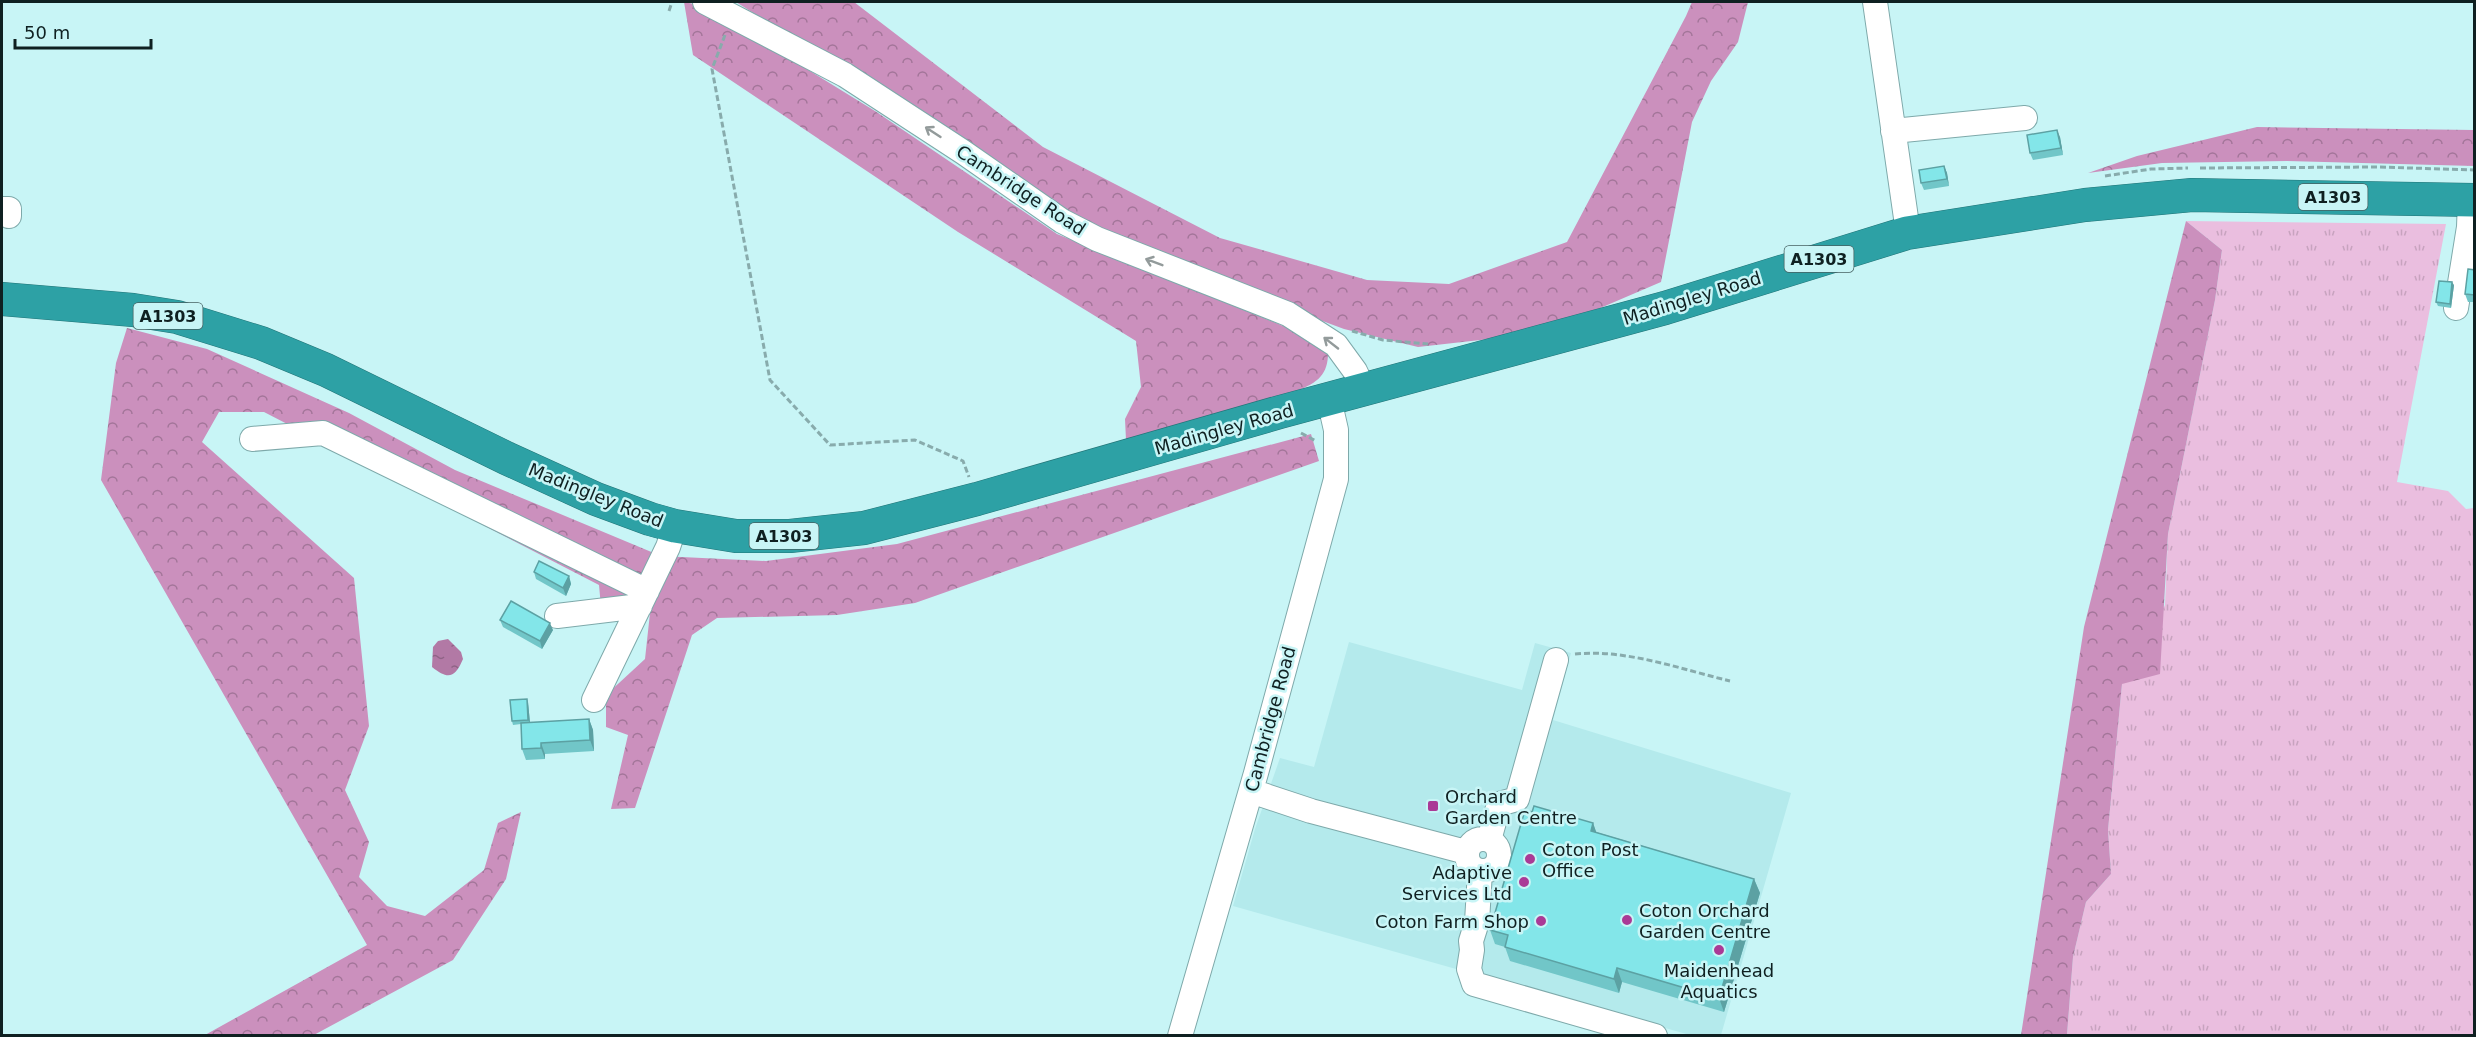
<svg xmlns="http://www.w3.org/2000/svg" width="2476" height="1037" viewBox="0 0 2476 1037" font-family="'DejaVu Sans',sans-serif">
	<defs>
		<pattern id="grass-tufts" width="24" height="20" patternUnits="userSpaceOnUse" patternTransform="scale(1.5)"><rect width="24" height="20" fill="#eabedf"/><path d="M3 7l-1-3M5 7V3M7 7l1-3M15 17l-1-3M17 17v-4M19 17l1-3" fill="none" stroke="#c8a3bf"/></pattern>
		<pattern id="forest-crowns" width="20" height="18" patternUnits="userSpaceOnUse" patternTransform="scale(1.5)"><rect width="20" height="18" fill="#cb90bd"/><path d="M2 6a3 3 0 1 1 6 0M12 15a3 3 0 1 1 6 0" fill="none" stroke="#a37599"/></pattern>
		<pattern id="water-ripples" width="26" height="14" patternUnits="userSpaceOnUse" patternTransform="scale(1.5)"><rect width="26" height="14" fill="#b279a5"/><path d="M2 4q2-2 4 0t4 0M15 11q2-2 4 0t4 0" fill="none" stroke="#8f6386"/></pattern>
	</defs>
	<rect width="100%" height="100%" fill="#c8f5f6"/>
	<path fill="#b4eaec" d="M1349,642L1522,690L1535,643L1571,653L1553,720L1791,793L1721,1035H1690L1233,906L1255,829L1280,758L1314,767Z"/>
	<path fill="url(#grass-tufts)" d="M2186,221L2446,224L2397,482L2448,491L2466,509L2474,508V1035L2067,1036L2073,957L2086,902L2111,874L2108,830L2122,684L2165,605L2168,534L2215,300L2222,250Z"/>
	<path fill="url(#forest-crowns)" d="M684,2L704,6L875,111L1057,234L1298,332L1328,349C1329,374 1319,382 1297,391L1126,440L1125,419L1141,387L1136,341L958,232L693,55Z
		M736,2H854L1043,147L1220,238L1367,280L1449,284L1567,242L1686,16L1692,2H1748L1738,42L1711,81L1692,122L1661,282L1598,309L1498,338L1418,347L1344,329L1169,264L1069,222L888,99Z
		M2257,127L2474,130V166L2287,161L2162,163L2088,173L2137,156Z
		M2186,221L2222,250L2215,300L2168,534L2160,674L2122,684L2108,830L2111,874L2086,902L2073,957L2067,1035H2021L2084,627Z
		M127,328L207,349L349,413L455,470L661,556L766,561L897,544L1311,434L1319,461L915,603L837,615L717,618L692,635L635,808L611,809L628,735L606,727V695L645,659L650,613L629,606L601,607L599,585L264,412H219L202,442L354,578L369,726L345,790L369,842L359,877L387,906L425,916L484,870L498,823L521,812L506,879L453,960L312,1036L205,1035L367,945L101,480L116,363Z"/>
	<path fill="url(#water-ripples)" d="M448,639L461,652L463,659C455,678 448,680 432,667L433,647L438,641Z"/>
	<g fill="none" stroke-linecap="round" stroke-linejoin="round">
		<defs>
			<path id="minor" d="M705,2L845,75L963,152L1062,221L1097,239L1288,314L1336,345L1355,371L1364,390
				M1875,2L1906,218L1907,233
				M1893,131L2025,118
				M2,209H9V216
				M2456,308L2469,227L2470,200
				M252,439L323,433L647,591
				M557,616L640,606
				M594,700L668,547L675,526
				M1251,791L1311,811L1466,852
				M1467 855a16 16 0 1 1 32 0a16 16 0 1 1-32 0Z
				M1489,840L1499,804L1517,799L1556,660
				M1480,871L1477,922L1471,941L1472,950L1469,969L1474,984L1655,1036
				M1180,1036L1256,773L1336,479V430L1329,399"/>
			<path id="highway" d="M2,299L133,310L177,317L261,343L326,370L506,458L596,499L650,519L675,526L736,536H790L864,528L977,499L1280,412L1665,308L1907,233L2085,205L2192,195L2474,200"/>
		</defs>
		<use href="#minor" stroke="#7ea9aa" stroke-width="26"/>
		<use href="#highway" stroke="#227477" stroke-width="34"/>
		<path stroke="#88abac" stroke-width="3" stroke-dasharray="6 3" stroke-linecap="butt" d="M669,11L672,2
			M725,35L712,69L770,380L830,445L915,440L963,461L969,477
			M2200,168L2378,167L2474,170
			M2105,176L2151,169L2188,168
			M1352,331L1383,340L1428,344
			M1301,433L1316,441
			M1575,654C1627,649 1680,669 1730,681"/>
		<use href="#minor" stroke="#fff" stroke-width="24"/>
		<use href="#highway" stroke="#2da1a5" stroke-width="33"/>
	</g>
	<path fill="#71c6c8" d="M2060,137L2063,155L2033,160L2030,153Z
		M1944,166L1947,173L1949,186L1924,190L1921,183Z
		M2475,270V302H2468L2465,294Z
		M2454,285L2451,308L2438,306L2436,302Z
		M534,572L569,576L571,584L566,596L536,579Z
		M500,620L553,630L542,649L503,627Z
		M528,702L530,723L589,719L593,730L594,751L545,754V759L526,760L522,749L521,724L513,725L512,721Z
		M1532,812L1593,823L1596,832L1754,879L1760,893L1724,1012L1622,982L1619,993L1510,961L1505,947L1495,944L1490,930Z"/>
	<path fill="#5ca1a3" d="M2057,130L2060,137L2063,155L2061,148Z
		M1944,166L1947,173L1949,186L1947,179Z
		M2452,282L2454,285L2451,308L2450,304Z
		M569,576L571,584L566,596L563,588Z
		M550,623L553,630L542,649L540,641Z
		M527,699L528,702L530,723L528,720Z
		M589,719L593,730L594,751L590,740Z
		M541,743L545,754V759L541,748Z
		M1593,823L1598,837L1591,831Z
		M1754,879L1760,893L1724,1012L1719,998Z
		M1617,968L1622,982L1619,993L1614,979Z"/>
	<path fill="#83e6e9" stroke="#5ca1a3" stroke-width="1.5" d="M2057,130L2061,148L2030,153L2027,135Z
		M1944,166L1947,179L1921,183L1919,170Z
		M2468,269L2475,270V295L2465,294Z
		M2439,281L2452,282L2450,304L2436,302Z
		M539,561L569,576L563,588L534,572Z
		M511,601L550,623L540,641L500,620Z
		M527,699L528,720L512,721L510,700Z
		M589,719L590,740L541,743V748L522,749L521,723Z
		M1534,806L1593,823L1591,831L1754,879L1719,998L1617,968L1614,979L1505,947L1508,935L1490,930L1525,810L1532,812Z"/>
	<defs><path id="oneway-shaft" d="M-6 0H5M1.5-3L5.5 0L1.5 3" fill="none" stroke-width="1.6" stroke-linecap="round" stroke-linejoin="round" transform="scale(1.5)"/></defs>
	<g stroke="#939b9b">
		<use href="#oneway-shaft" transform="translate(933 132) rotate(-147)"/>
		<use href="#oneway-shaft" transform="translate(1154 262) rotate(-159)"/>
		<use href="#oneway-shaft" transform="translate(1331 343) rotate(-142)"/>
	</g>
	<g fill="#aa3a96" stroke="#c8f5f6" stroke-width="2">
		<rect x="1427" y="800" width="12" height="12" rx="3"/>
		<circle cx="1530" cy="859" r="6"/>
		<circle cx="1524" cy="882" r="6"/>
		<circle cx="1627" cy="920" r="6"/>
		<circle cx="1541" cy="921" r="6"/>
		<circle cx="1719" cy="950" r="6"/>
	</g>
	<g text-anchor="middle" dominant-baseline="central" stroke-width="5" stroke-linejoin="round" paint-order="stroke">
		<g fill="#c8f5f6" stroke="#466061" stroke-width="1.5">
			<rect x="2298.5" y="184" width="69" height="26" rx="4.5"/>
			<rect x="1784.5" y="246" width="69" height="26" rx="4.5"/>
			<rect x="133.5" y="303" width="69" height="26" rx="4.5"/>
			<rect x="749.5" y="523" width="69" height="26" rx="4.5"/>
		</g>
		<g font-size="16" font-weight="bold" fill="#0f2021">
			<text x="2333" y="197">A1303</text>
			<text x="1819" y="259">A1303</text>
			<text x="168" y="316">A1303</text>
			<text x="784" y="536">A1303</text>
		</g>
		<g font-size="18" fill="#0f2021" stroke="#c8f5f6">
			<text transform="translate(1021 190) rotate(33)">Cambridge Road</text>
			<text transform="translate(1692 298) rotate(-17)">Madingley Road</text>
			<text transform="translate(1224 429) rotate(-16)">Madingley Road</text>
			<text transform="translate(596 495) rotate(22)">Madingley Road</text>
			<text transform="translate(1270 719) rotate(-75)">Cambridge Road</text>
		</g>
		<g font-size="18" fill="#0f2021" stroke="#c8f5f6" text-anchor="start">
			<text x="1445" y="796">Orchard<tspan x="1445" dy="21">Garden Centre</tspan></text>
			<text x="1542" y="849">Coton Post<tspan x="1542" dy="21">Office</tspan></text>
			<text x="1512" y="872" text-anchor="end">Adaptive<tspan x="1512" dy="21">Services Ltd</tspan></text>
			<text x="1639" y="910">Coton Orchard<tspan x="1639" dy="21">Garden Centre</tspan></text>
			<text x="1529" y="921" text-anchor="end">Coton Farm Shop</text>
			<text x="1719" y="970" text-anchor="middle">Maidenhead<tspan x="1719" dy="21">Aquatics</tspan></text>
		</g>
	</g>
	<rect width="2476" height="1037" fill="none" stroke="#0f2021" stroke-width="6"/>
	<path d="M15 39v9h136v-9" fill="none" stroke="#0f2021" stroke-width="3"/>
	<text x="24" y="39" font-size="18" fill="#0f2021" stroke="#c8f5f6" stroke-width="4.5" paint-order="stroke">50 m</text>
</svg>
